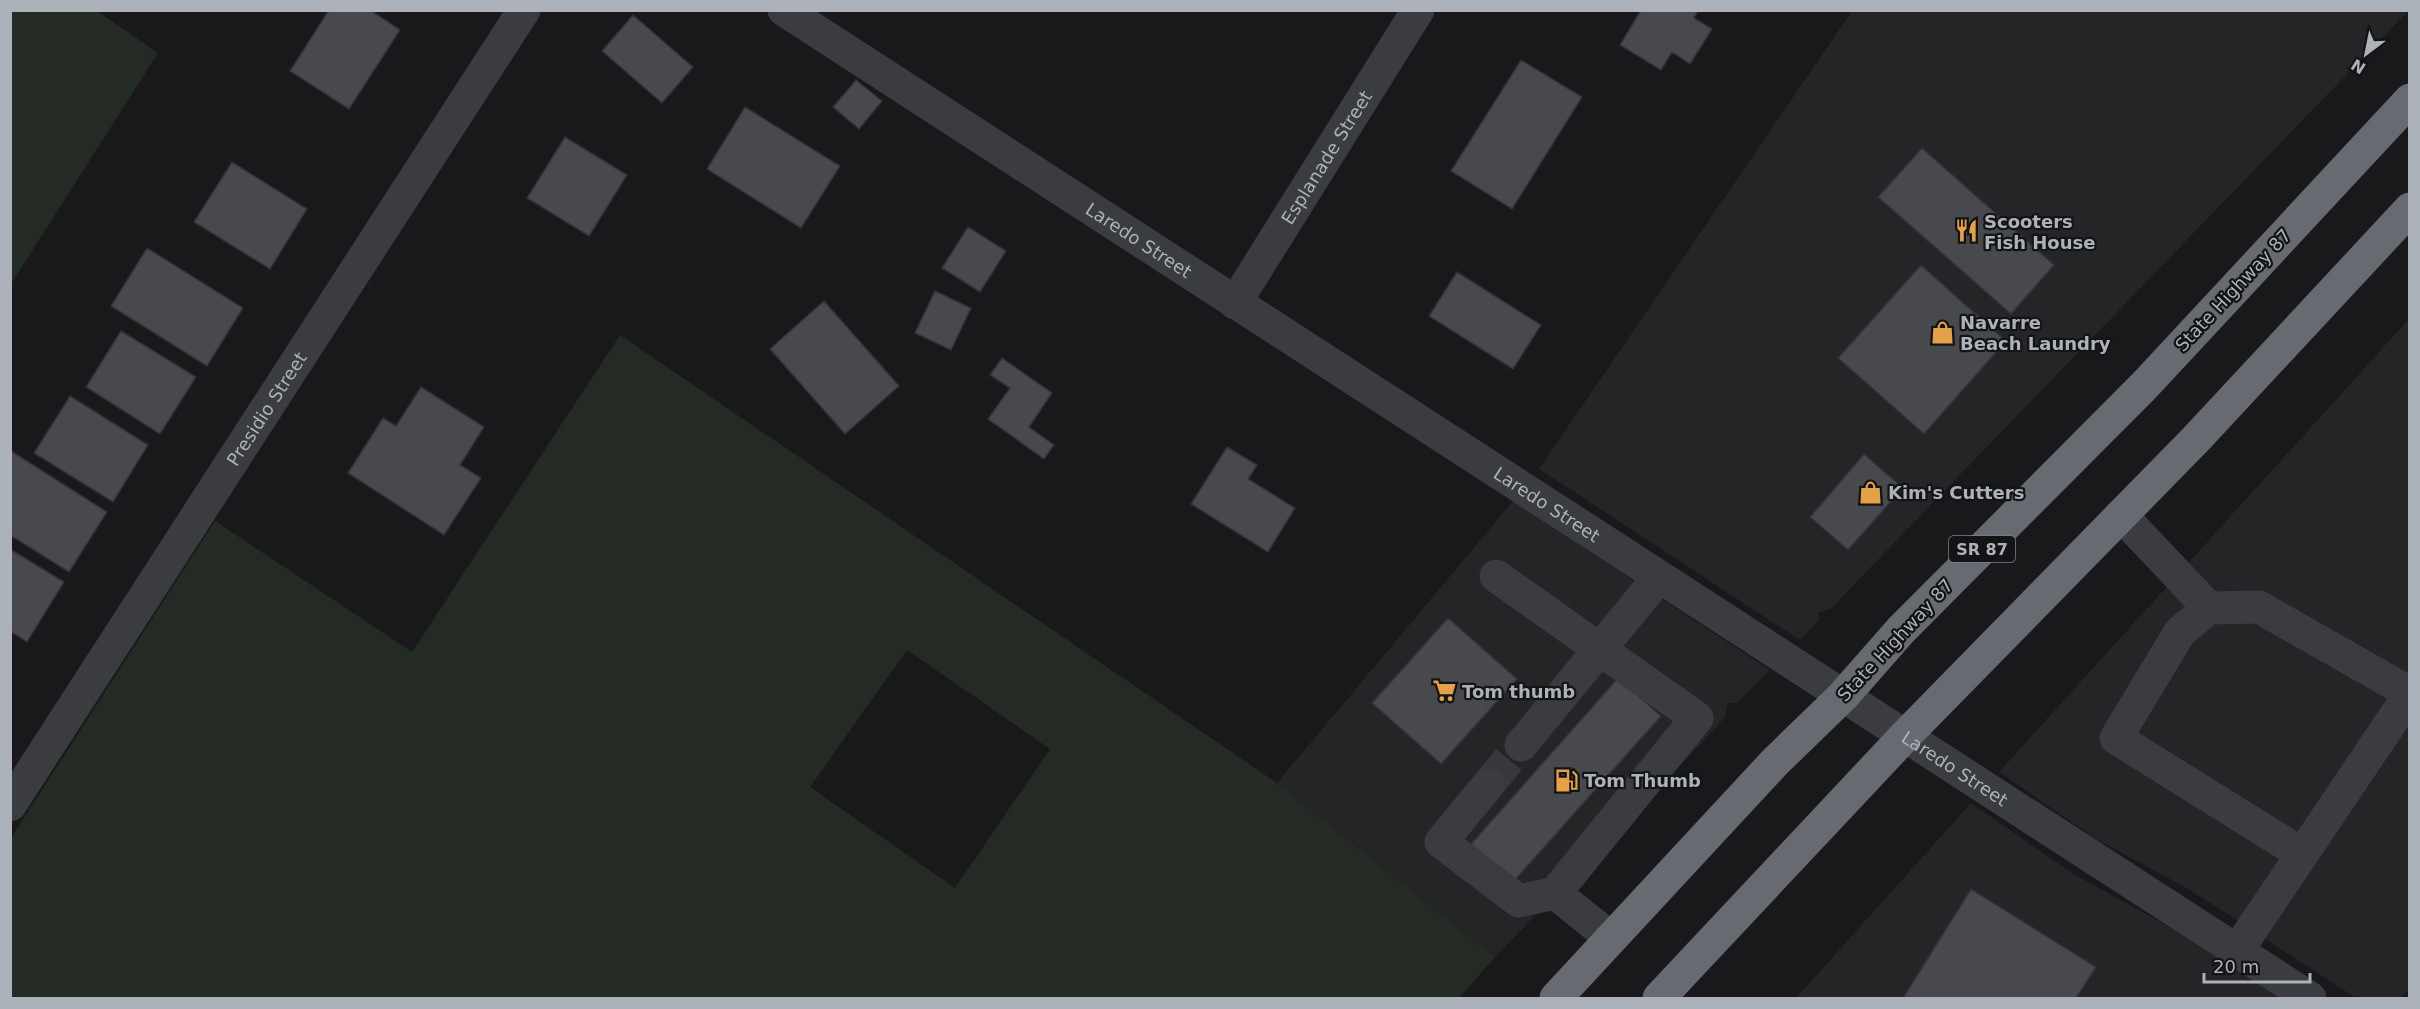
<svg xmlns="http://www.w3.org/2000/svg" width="2420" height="1009" viewBox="0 0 2420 1009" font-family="'DejaVu Sans',sans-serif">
	<rect width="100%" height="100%" fill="#19191b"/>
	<path fill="#252528" d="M1852,11H2408L1843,596L1832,608L1818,613L1819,620L1800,640L1539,469Z
		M2409,319L2410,988L2400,998H2356L2195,893L2095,838L1999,772Z
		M1513,501L1770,670L1737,703H1728L1725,716L1717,727L1495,957L1277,783Z
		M1971,803L2072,873L2173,929L2280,998H1796Z"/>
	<path fill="#232b24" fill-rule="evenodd" d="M11,10L97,11L158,53L11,284Z
		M620,335L1277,783L1495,957L1459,998H11V838L215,521L412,652ZM907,650L1050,749L955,888L810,787Z"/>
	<path fill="#48494d" stroke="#333337" stroke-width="1.5" d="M329,10H370L400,30L349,109L290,71Z
		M1641,10H1698L1694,18L1712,29L1690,64L1672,52L1661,70L1620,45Z
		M633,15L693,67L662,103L602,51Z
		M1521,60L1582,97L1512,209L1451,171Z
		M856,80L882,101L859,129L833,107Z
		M745,107L840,166L801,228L707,169Z
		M565,137L627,175L589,236L527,198Z
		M1922,148L2054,265L2011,314L1878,197Z
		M232,162L307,209L270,269L194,222Z
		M968,227L1006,251L980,292L942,268Z
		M147,248L243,308L207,366L111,306Z
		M1921,265L2006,341L1924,434L1838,358Z
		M1457,272L1541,325L1513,369L1429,316Z
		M935,291L971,308L951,350L915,333Z
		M824,301L899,386L845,434L770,349Z
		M121,331L196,377L160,434L86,387Z
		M1002,358L1052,393L1029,427L1054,445L1044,459L988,419L1010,388L990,375Z
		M421,387L484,427L460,465L481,478L444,535L348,473L383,418L396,426Z
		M70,396L148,445L113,502L34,453Z
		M1227,447L1257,465L1248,479L1295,508L1268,552L1191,504Z
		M11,451L107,512L69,572L10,535Z
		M1864,454L1903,488L1848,550L1810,517Z
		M10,549L64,582L27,642L10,631Z
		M1448,618L1517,679L1441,764L1372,703Z
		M1618,678L1661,716L1514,881L1471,844Z
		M1971,889L2096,967L2076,998H1903Z"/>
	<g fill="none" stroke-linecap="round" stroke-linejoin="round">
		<path stroke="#36383b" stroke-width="33" stroke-dasharray="33 16" stroke-linecap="butt" d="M1488,785L1521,745"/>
		<g stroke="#3a3c40" stroke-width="33">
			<path id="s1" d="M784,10L2310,998"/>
			<path id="s2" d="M1235,303L1418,10"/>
			<path d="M2121,515L2209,608"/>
			<path d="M1496,576L1697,718L1555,893"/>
			<path d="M1521,745L1659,577"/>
			<path d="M1488,785L1441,842L1519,901L1555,893L1611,938"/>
			<path id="s3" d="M10,805L524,10"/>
			<path d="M2302,854L2116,738L2180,632L2209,608L2259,607L2410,693"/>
			<path d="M2237,951L2410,694"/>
		</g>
		<path stroke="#676a70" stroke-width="33" d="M1556,998L1775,762L1843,696L1901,630L2144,386L2410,100
			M1659,998L1905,736L2196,439L2410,209"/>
	</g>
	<defs>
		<symbol id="restaurant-bare" viewBox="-9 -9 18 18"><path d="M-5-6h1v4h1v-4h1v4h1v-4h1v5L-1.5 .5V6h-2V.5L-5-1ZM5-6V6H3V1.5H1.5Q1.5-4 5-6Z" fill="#e4a148" stroke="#141416" stroke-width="2.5" paint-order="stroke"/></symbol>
		<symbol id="shop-bare" viewBox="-9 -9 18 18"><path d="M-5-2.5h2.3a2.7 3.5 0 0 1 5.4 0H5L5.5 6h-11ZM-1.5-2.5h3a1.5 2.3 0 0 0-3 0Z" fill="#e4a148" stroke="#141416" stroke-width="2.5" paint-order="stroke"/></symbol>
		<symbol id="supermarket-bare" viewBox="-9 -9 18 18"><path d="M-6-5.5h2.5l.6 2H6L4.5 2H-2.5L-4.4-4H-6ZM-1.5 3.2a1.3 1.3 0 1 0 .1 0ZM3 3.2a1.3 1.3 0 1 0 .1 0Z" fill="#e4a148" stroke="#141416" stroke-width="2.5" paint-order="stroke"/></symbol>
		<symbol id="fuel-bare" viewBox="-9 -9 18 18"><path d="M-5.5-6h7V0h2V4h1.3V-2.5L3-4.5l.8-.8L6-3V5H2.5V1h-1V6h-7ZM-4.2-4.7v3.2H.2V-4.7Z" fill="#e4a148" stroke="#141416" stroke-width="2.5" paint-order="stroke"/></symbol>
	</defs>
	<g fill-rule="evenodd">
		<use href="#restaurant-bare" x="1950" y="214" width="33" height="33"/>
		<use href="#shop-bare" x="1926" y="316" width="33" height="33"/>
		<use href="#shop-bare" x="1854" y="476" width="33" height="33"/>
		<use href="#supermarket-bare" x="1428" y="674" width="33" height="33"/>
		<use href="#fuel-bare" x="1550" y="764" width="33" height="33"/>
	</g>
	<g text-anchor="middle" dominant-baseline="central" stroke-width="4.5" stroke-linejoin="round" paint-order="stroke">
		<rect fill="#141416" stroke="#7e8388" stroke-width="1.5" x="1949" y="536" width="66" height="26" rx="4.5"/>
		<g font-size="16" font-weight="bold" fill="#acb2b9">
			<text x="1982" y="549">SR 87</text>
		</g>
		<g font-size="18" fill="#acb2b9" stroke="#141416">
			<text stroke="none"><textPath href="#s2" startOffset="172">Esplanade Street</textPath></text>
			<text stroke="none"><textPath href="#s1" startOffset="423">Laredo Street</textPath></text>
			<text transform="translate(2233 290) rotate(-47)">State Highway 87</text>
			<text stroke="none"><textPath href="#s3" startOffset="472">Presidio Street</textPath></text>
			<text stroke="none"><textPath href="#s1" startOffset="909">Laredo Street</textPath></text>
			<text transform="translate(1895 640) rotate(-47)">State Highway 87</text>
			<text stroke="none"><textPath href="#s1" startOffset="1395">Laredo Street</textPath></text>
		</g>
		<g font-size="18" font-weight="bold" fill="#acb2b9" stroke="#141416" text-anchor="start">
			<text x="1984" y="221">Scooters<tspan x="1984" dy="21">Fish House</tspan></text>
			<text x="1960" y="322">Navarre<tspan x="1960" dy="21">Beach Laundry</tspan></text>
			<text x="1888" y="492">Kim's Cutters</text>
			<text x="1462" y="691">Tom thumb</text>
			<text x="1584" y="780">Tom Thumb</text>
		</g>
	</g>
	<rect width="2420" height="1009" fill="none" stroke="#acb2b9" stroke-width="24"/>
	<g transform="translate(2366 54) rotate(212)" stroke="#141416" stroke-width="4.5" paint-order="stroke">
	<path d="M0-4.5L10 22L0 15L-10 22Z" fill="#acb2b9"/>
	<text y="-9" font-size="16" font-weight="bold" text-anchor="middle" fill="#acb2b9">N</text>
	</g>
	<path d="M2204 973v9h106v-9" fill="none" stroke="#acb2b9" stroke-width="3"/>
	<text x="2213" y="973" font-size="18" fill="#acb2b9" stroke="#141416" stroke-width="4.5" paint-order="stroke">20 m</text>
</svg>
